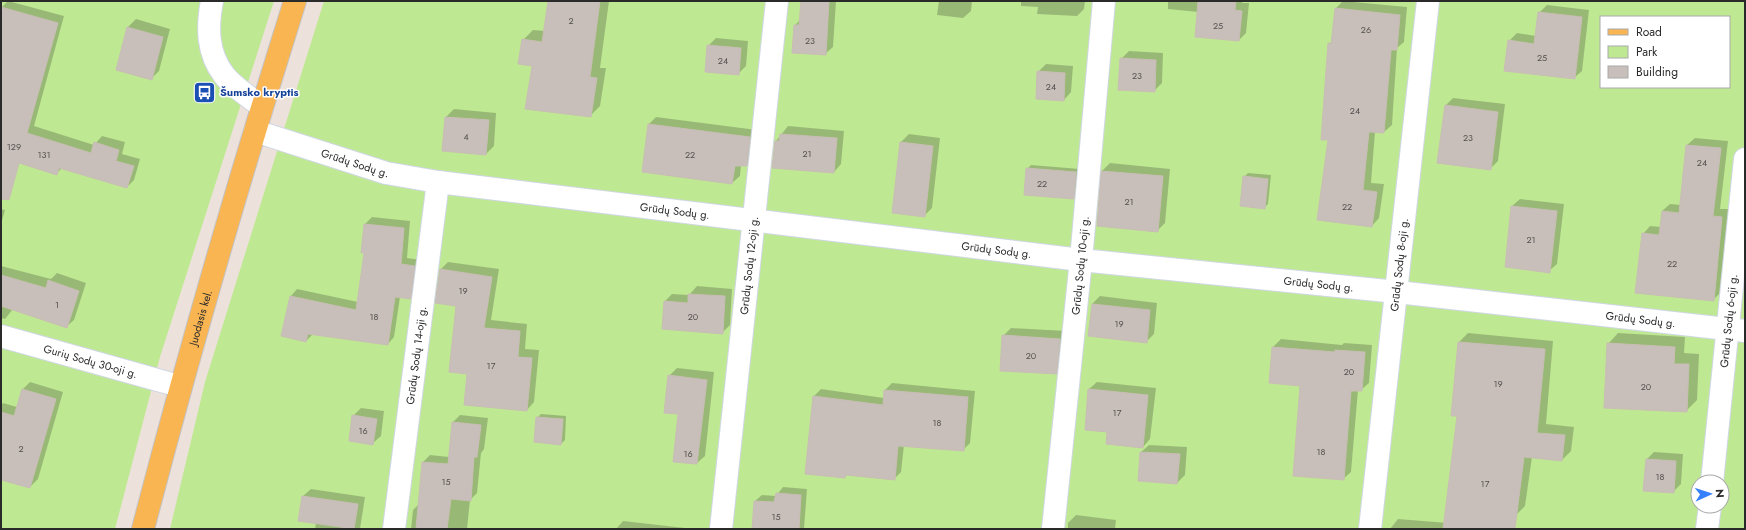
<svg xmlns="http://www.w3.org/2000/svg" width="1746" height="530" viewBox="0 0 1746 530" font-family="Jost,sans-serif">
	<rect width="100%" height="100%" fill="#ede2db"/>
	<path fill="#bfe893" fill-rule="evenodd" d="M1,1H274L160,357L115,529H1Z
		M324,1H1745V529H170L205,382ZM1601,17H1729V87H1601ZM1698,482H1722V506H1698Z"/>
	<path fill="#0003" d="M8,1L64,16L34,126L94,145L102,136L125,142L122,154L140,159L134,180L127,187L62,168L56,174L1,156V8Z
		M549,1H609L600,68H606L600,106L590,116L523,40L533,30L545,31Z
		M802,1H836L833,47L825,54L795,25L800,20Z
		M939,1H972L971,11L963,18L937,15Z
		M1021,1H1085L1084,9L1077,16L1037,14L1038,7L1021,6Z
		M1168,1H1243L1242,3H1249L1246,33L1239,40L1198,12L1168,9Z
		M1343,1L1407,7L1404,42L1397,48L1392,125L1384,132H1375L1371,183L1384,184L1379,218L1372,226L1329,139V44L1333,40L1336,8Z
		M1547,5L1589,10L1582,71L1574,78L1509,41L1517,33L1536,36L1539,13Z
		M136,19L170,29L159,71L151,79L117,69L128,27Z
		M716,38L748,41L746,66L738,74L708,46Z
		M1129,51L1163,53L1162,83L1154,91L1121,59Z
		M1046,64L1073,66L1071,92L1064,100L1038,72Z
		M1453,98L1505,104L1498,161L1490,169L1446,105Z
		M454,109L496,113L494,146L486,154L444,150L446,117Z
		M656,117L757,130L754,158L747,165H741L740,176L732,183L643,171L649,124Z
		M788,126L844,131L841,164L834,172L776,141Z
		M909,134L940,138L932,208L924,216L893,212L901,142Z
		M1695,138L1728,141L1720,209H1729L1721,292L1713,300L1643,234L1650,226L1661,227L1662,211L1670,204L1681,205L1687,145Z
		M1110,163L1170,169L1165,223L1157,231L1098,226L1102,171Z
		M1031,165L1080,169L1077,194L1074,198L1027,169Z
		M1248,173L1271,175L1268,204L1264,208L1244,177Z
		M1520,199L1564,204L1557,264L1549,271L1512,206Z
		M1,209L5,210L1,224Z
		M372,217L410,221L407,258L421,260L417,292L410,298L400,297L394,337L388,344L313,334L306,341L282,335L291,296L297,289L358,302L365,252V224Z
		M448,262L499,269L491,320L527,324L525,349L539,350L534,402L527,410L468,373L457,305L440,270Z
		M1,266L51,279L57,273L86,283L74,320L66,327L13,309L5,319L1,318Z
		M697,286L732,289L730,325L722,333L665,301L672,294L689,295Z
		M1100,296L1157,303L1154,334L1146,342L1092,304Z
		M1011,328L1067,331L1064,365L1056,373L1003,336Z
		M1468,333L1553,341L1546,424L1574,427L1571,451L1562,460L1532,457L1525,506L1516,515L1458,415L1459,342Z
		M1618,333L1685,337L1684,353L1699,354L1697,400L1686,411L1608,344Z
		M1281,339L1342,345L1344,343L1372,345L1369,383L1361,390H1358L1351,472L1343,479L1301,385L1270,382L1273,347Z
		M677,368L714,372L705,456L697,463L679,413L669,376Z
		M30,382L63,392L38,479L30,487L1,479V406L3,403L17,407L22,390Z
		M1097,382L1156,388L1150,439L1143,447L1108,431L1089,389Z
		M892,383L975,391L970,443L963,450L904,445L901,472L894,479L847,474L845,477L814,396L821,389L884,398L885,390Z
		M361,408L384,411L381,436L373,443L353,416Z
		M541,414L566,416L565,440L561,444L537,418Z
		M460,415L488,418L484,449L481,453L477,493L470,500L467,529H411L413,510L419,504L423,462L430,455L449,457L453,422Z
		M1149,445L1187,447L1185,475L1177,483L1141,452Z
		M1654,452L1683,454L1681,484L1673,492L1646,460Z
		M783,487L807,489L804,529H752L755,501L762,495L776,496Z
		M311,489L365,497L360,529H315L316,523L303,496Z
		M1076,515L1116,520L1115,529H1068V523Z
		M1398,519L1448,523L1447,529H1390Z
		M623,521L694,529H616Z
		M1306,528L1319,529H1304Z"/>
	<path fill="#c8bfba" stroke="#c9beb4" d="M548,1H600L590,77L597,78L591,117L525,109L532,66L518,64L522,39L542,42Z
		M801,1H829L826,55L792,53L794,25H799Z
		M1198,1H1236L1235,10L1242,11L1239,41L1195,37Z
		M1,7L58,23L27,133L91,153L94,142L119,150L116,161L134,166L127,188L59,168L57,175L19,163L9,200L1,199Z
		M1335,8L1400,15L1397,50H1391L1384,133L1369,132L1363,190L1377,192L1372,227L1317,220L1328,140H1321L1328,43L1331,44Z
		M1538,12L1582,17L1575,79L1504,71L1508,40L1534,44Z
		M127,27L163,37L152,80L116,70Z
		M707,45L741,48L739,75L705,72Z
		M1120,58L1156,60L1155,92L1118,90Z
		M1037,71L1065,73L1064,101L1036,99Z
		M1445,105L1498,112L1491,170L1437,163Z
		M445,117L489,120L486,155L442,151Z
		M648,124L750,137L747,166H735L732,184L642,172Z
		M780,134L837,138L834,173L772,168L775,141H779Z
		M900,142L933,146L925,217L892,213Z
		M1686,145L1721,148L1713,216L1722,217L1714,301L1635,293L1642,233L1659,235L1662,211L1679,213Z
		M1026,168L1076,172L1074,199L1024,195Z
		M1101,171L1163,176L1158,232L1097,226Z
		M1243,176L1268,179L1265,209L1240,206Z
		M1511,206L1557,211L1550,273L1505,267Z
		M364,224L404,228L401,264L415,266L411,299L395,297L388,345L308,334L306,342L281,336L290,296L356,310L364,253H361Z
		M440,269L492,277L484,328L520,331L518,357L532,358L527,411L464,405L467,374L449,372L456,306L435,303Z
		M1,275L46,288L48,280L79,291L67,328L1,306Z
		M688,294L725,296L723,334L662,329L664,301L688,303Z
		M1092,304L1150,310L1147,343L1088,336Z
		M1002,335L1060,339L1057,374L1000,371Z
		M1458,342L1545,349L1537,433L1565,435L1562,461L1524,457L1515,529H1443L1457,416H1451Z
		M1607,343L1675,347L1674,364H1689L1687,412L1604,408Z
		M1272,347L1335,352V350L1365,352L1362,391H1351L1344,480L1293,476L1300,386L1269,383Z
		M668,375L707,380L697,464L673,462L678,414L664,413Z
		M22,389L56,399L30,488L1,480V412L14,416Z
		M1088,389L1148,395L1143,448L1106,444L1107,432L1085,430Z
		M884,390L968,397L964,451L898,446L895,480L846,475L845,478L805,474L813,396L883,405Z
		M352,415L377,419L373,445L349,441Z
		M536,417L563,419L561,445L534,442Z
		M452,422L481,425L477,457H474L471,501L451,499L447,529H416L422,462L448,464Z
		M1140,452L1180,454L1177,484L1138,481Z
		M1646,459L1676,461L1674,493L1643,491Z
		M776,493L801,495L799,529H752L754,501L774,502Z
		M302,496L358,504L354,529L298,521Z"/>
	<g fill="none" stroke-linecap="round" stroke-linejoin="round">
		<defs>
			<g id="minor">
				<path d="M212,1C207,27 207,53 224,75C233,87 250,97 262,107"/>
				<path id="s1" d="M255,131L386,173L438,182L1081,260L1397,292L1745,331"/>
				<path id="s2" d="M1,336L179,386"/>
				<path id="s3" d="M1712,482L1745,159"/>
				<path id="s4" d="M394,529L438,182"/>
				<path id="s5" d="M721,529L777,1"/>
				<path id="s6" d="M1053,529L1081,260L1104,1"/>
				<path id="s7" d="M1370,529L1428,1"/>
				<path d="M1707,529L1710,506"/>
			</g>
			<g id="primary">
				<path id="s8" d="M143,529C189,352 240,176 295,1"/>
			</g>
		</defs>
		<use href="#minor" stroke="#d0d7e4" stroke-width="24"/>
		<use href="#primary" stroke="#c3c3c3" stroke-width="24"/>
		<use href="#minor" stroke="#fff" stroke-width="22"/>
		<use href="#primary" stroke="#fab553" stroke-width="22"/>
	</g>
	<defs>
		<symbol id="bus-square" viewBox="-11 -11 22 22"><rect x="-9" y="-9" width="18" height="18" rx="4" fill="#1a4fb4" stroke="#fff"/><path d="M-5-6H5V4H4V6H2V4H-2V6H-4V4H-5ZM-3.5-4V0h7V-4ZM-3.5 1.2v1.5H-2V1.2ZM2 1.2v1.5H3.5V1.2Z" fill="#fff"/></symbol>
	</defs>
	<g fill-rule="evenodd">
		<use href="#bus-square" x="192" y="80" width="25" height="25"/>
	</g>
	<g text-anchor="middle" dominant-baseline="central" stroke-width="3" stroke-linejoin="round" paint-order="stroke">
		<g font-size="9" fill="#524f4e">
			<text x="571" y="20">2</text>
			<text x="1218" y="25">25</text>
			<text x="1366" y="29">26</text>
			<text x="810" y="40">23</text>
			<text x="1542" y="57">25</text>
			<text x="723" y="60">24</text>
			<text x="1137" y="75">23</text>
			<text x="1051" y="86">24</text>
			<text x="1355" y="110">24</text>
			<text x="466" y="136">4</text>
			<text x="1468" y="137">23</text>
			<text x="14" y="146">129</text>
			<text x="807" y="153">21</text>
			<text x="44" y="154">131</text>
			<text x="690" y="154">22</text>
			<text x="1702" y="162">24</text>
			<text x="1042" y="183">22</text>
			<text x="1129" y="201">21</text>
			<text x="1347" y="206">22</text>
			<text x="1531" y="239">21</text>
			<text x="1672" y="263">22</text>
			<text x="463" y="290">19</text>
			<text x="57" y="304">1</text>
			<text x="374" y="316">18</text>
			<text x="693" y="316">20</text>
			<text x="1119" y="323">19</text>
			<text x="1031" y="355">20</text>
			<text x="491" y="365">17</text>
			<text x="1349" y="371">20</text>
			<text x="1498" y="383">19</text>
			<text x="1646" y="386">20</text>
			<text x="1117" y="412">17</text>
			<text x="937" y="422">18</text>
			<text x="363" y="430">16</text>
			<text x="21" y="448">2</text>
			<text x="1321" y="451">18</text>
			<text x="688" y="453">16</text>
			<text x="1660" y="476">18</text>
			<text x="446" y="481">15</text>
			<text x="1485" y="483">17</text>
			<text x="776" y="516">15</text>
		</g>
		<g font-size="11" font-weight="bold" fill="#164399" stroke="#fff" text-anchor="start">
			<text x="220" y="92">Šumsko kryptis</text>
		</g>
		<g font-size="11" fill="#2a2a2a" stroke="#fff">
			<text stroke="none"><textPath href="#s1" startOffset="105">Grūdų Sodų g.</textPath></text>
			<text stroke="none"><textPath href="#s1" startOffset="429">Grūdų Sodų g.</textPath></text>
			<text stroke="none"><textPath href="#s1" startOffset="753">Grūdų Sodų g.</textPath></text>
			<text stroke="none"><textPath href="#s5" startOffset="265">Grūdų Sodų 12-oji g.</textPath></text>
			<text stroke="none"><textPath href="#s6" startOffset="265">Grūdų Sodų 10-oji g.</textPath></text>
			<text stroke="none"><textPath href="#s7" startOffset="266">Grūdų Sodų 8-oji g.</textPath></text>
			<text stroke="none"><textPath href="#s1" startOffset="1077">Grūdų Sodų g.</textPath></text>
			<text stroke="none"><textPath href="#s8" startOffset="219">Juodasis kel.</textPath></text>
			<text stroke="none"><textPath href="#s1" startOffset="1401">Grūdų Sodų g.</textPath></text>
			<text stroke="none"><textPath href="#s3" startOffset="162">Grūdų Sodų 6-oji g.</textPath></text>
			<text stroke="none"><textPath href="#s4" startOffset="175">Grūdų Sodų 14-oji g.</textPath></text>
			<text stroke="none"><textPath href="#s2" startOffset="93">Gurių Sodų 30-oji g.</textPath></text>
		</g>
	</g>
	<rect width="1746" height="530" fill="none" stroke="#2a2a2a" stroke-width="4"/>
	<rect x="1600" y="16" width="130" height="72" fill="#ffffff" stroke="#aaaaaa"/>
	<rect x="1608" y="29" width="20" height="6" fill="#fab553" stroke="#aaaaaa"/>
	<text x="1636" y="36" font-size="12" fill="#2a2a2a">Road</text>
	<rect x="1608" y="46" width="20" height="12" fill="#bfe893" stroke="#aaaaaa"/>
	<text x="1636" y="56" font-size="12" fill="#2a2a2a">Park</text>
	<rect x="1608" y="66" width="20" height="12" fill="#c8bfba" stroke="#aaaaaa"/>
	<text x="1636" y="76" font-size="12" fill="#2a2a2a">Building</text>
	<g transform="translate(1710 494) rotate(87)"><circle r="19" fill="#ffffff" stroke="#aaaaaa"/>
	<path d="M0-3L7 15L0 10L-7 15Z" fill="#3680ff"/>
	<text y="-6" font-size="11" font-weight="bold" text-anchor="middle" fill="#2a2a2a">N</text>
	</g>
</svg>
